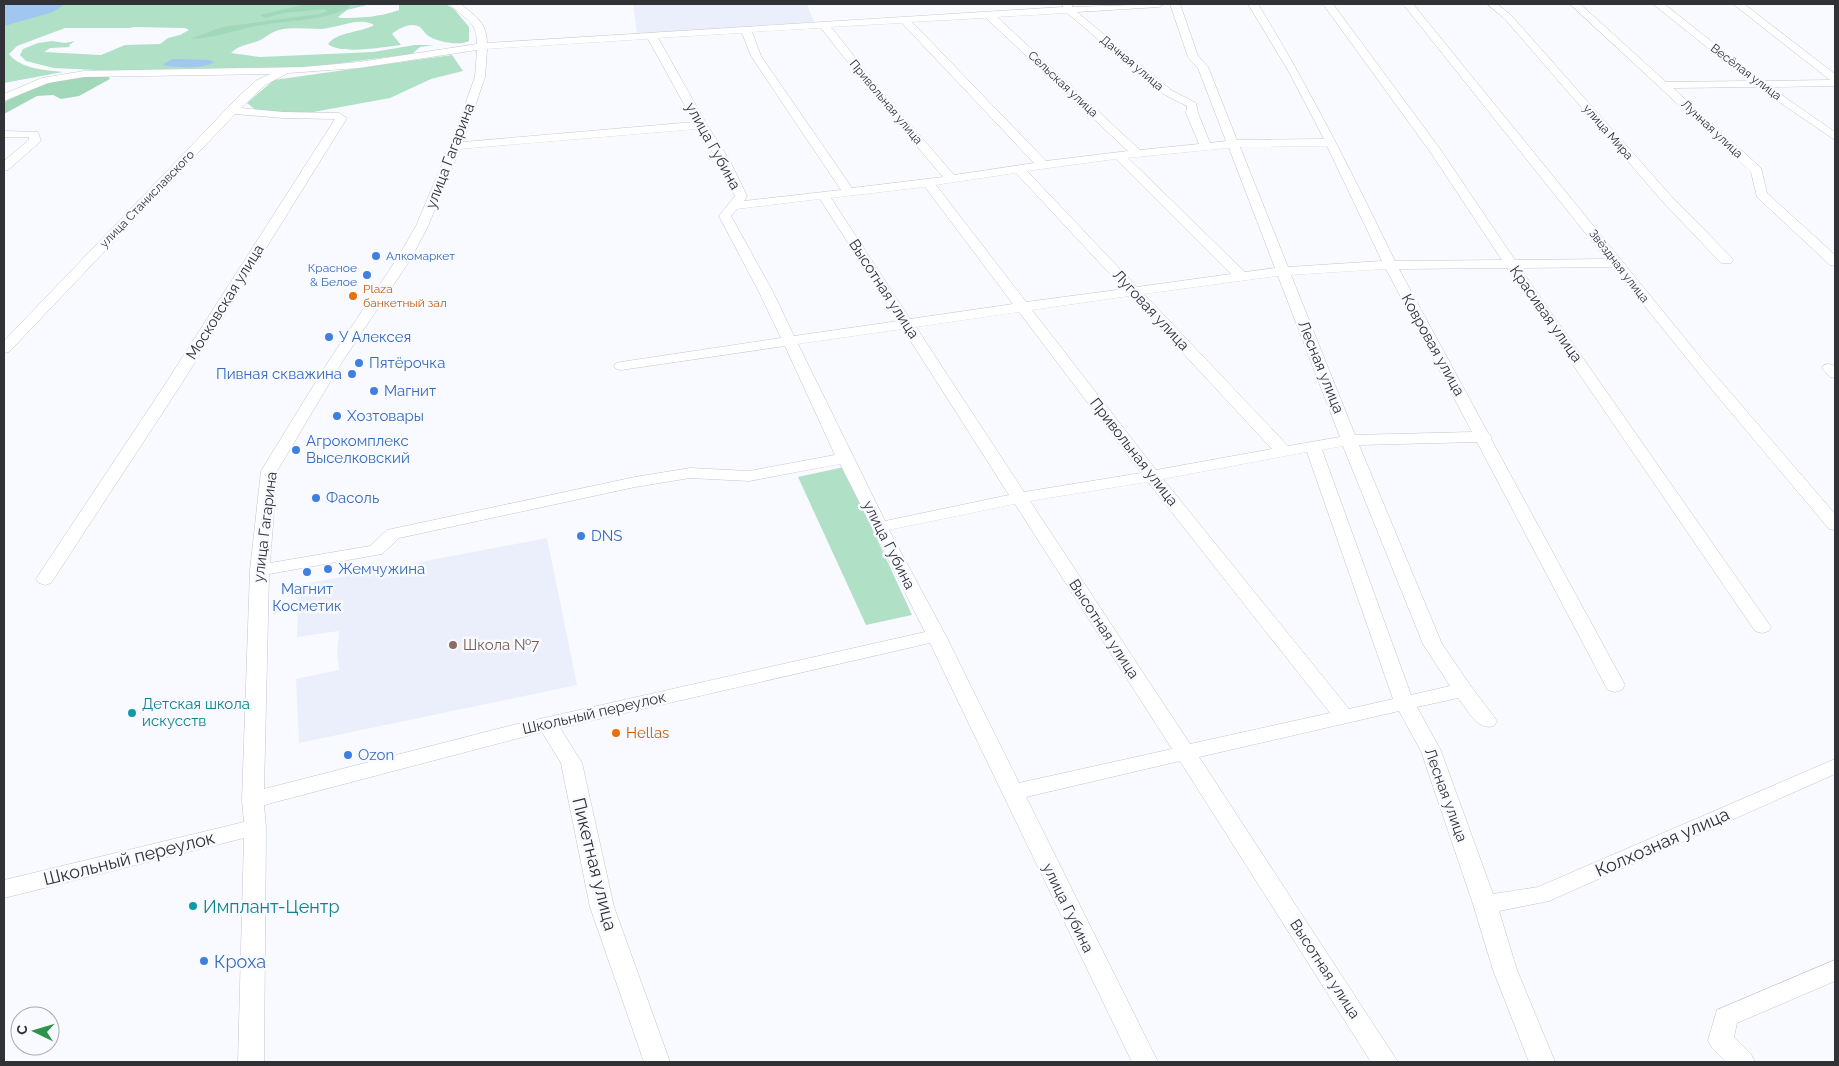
<svg xmlns="http://www.w3.org/2000/svg" width="1839" height="1066" viewBox="0 0 1839 1066" font-family="Raleway,sans-serif">
	<rect width="100%" height="100%" fill="#f8faff"/>
	<path fill="#eaeffb" d="M633,4H807L814,22L637,33Z
		M547,538L577,685L299,743L296,679L339,670L337,652L339,631L297,637L299,585Z"/>
	<path fill="#b0e0c6" d="M4,4H371L347,10L338,17L341,18C361,18 380,17 399,10V4H446L454,9L469,27V41C459,46 440,42 430,37C426,35 424,31 421,28C413,21 399,28 392,34L401,45C384,47 341,55 328,44C338,31 361,33 374,25C360,16 337,28 321,29C307,29 293,27 279,30C270,32 266,38 258,41C248,45 239,45 231,53L260,57L373,52L415,45H434L420,47L412,54L302,68L116,71L54,68L26,61L20,55L23,49L38,43L52,41L65,43L75,41L69,45L70,47L50,48L44,52L101,55L125,45L160,44L168,38L180,35L189,30L185,28L134,27L130,28H65L17,46L9,54C20,69 46,70 63,72L4,83Z
		M452,55L463,71L431,79L390,98L308,113L258,112L247,103L274,80Z
		M844,467L912,615L866,625L798,477Z"/>
	<path fill="#a1d8ba" d="M307,4H349V8C322,21 290,20 262,25C238,29 214,39 190,39L222,27L319,14L327,11L324,9L284,13L265,18L260,15Z
		M108,76L110,79L79,96L61,99L53,95L37,96L4,114V102L37,86L73,77Z"/>
	<path fill="#a1c6ef" d="M8,4H65L53,12L4,26V8Z
		M173,59L209,60L214,62C206,69 174,68 164,65L163,64Z"/>
	<g fill="none" stroke-linecap="round" stroke-linejoin="round">
		<defs>
			<path id="minor" d="M450,4H460C475,15 487,23 487,43L1063,7L1062,4H1072V7L1164,4L1159,7L1077,12L1171,90L1196,103L1198,113L1210,143L1226,141L1198,68L1188,57L1170,4H1180L1198,56L1208,67L1237,140L1324,139L1289,72L1248,4H1258C1309,87 1352,173 1395,261L1502,260L1431,153L1323,4H1333L1440,149L1515,260L1606,259L1403,4H1413L1705,363L1835,514V530L1829,529L1714,392L1613,267L1520,268L1771,627L1769,631L1762,633L1755,631L1507,268L1399,269L1488,433L1492,437L1491,439L1625,685L1622,690L1615,692L1608,690L1605,685L1477,442L1359,445L1442,644L1470,685L1497,721L1494,726C1477,731 1468,710 1458,698L1417,707L1441,751L1493,894L1538,887L1835,759V774L1549,901L1499,911L1517,970L1555,1062H1529L1493,970L1473,904L1421,751L1399,711L1199,757L1398,1062H1371L1180,761L1026,797L1158,1062H1132L930,643L560,728L582,763L614,907L670,1062H644L590,907L561,763L542,732L264,805L266,827L264,1062H238L244,838L4,898V880L244,822L242,800L250,570L261,471L328,362L398,257L416,226L450,146L475,77L477,50L359,68L288,73L265,85L241,108L283,112L339,113L347,118L182,383L51,583L45,585L39,583L36,579L166,383L335,119L283,118L235,114L9,352L4,353V341L239,96L257,80L270,74L84,77L48,83L4,101V94L42,78L84,71L303,67L359,62L477,44C477,19 464,20 450,4ZM1067,13L1163,94L1187,106L1186,113L1199,144L1140,150L997,17ZM986,18L1128,151L1046,161L912,22ZM902,23L1034,163L954,175L879,88L831,27ZM821,28L871,92L943,177L852,188L761,56L752,32ZM742,33L751,56L841,190L744,201L747,196L730,161L707,125L658,38ZM648,39L694,122L463,142L485,77L487,49ZM698,129L718,161L735,196L719,216L759,292L781,338L621,362L616,363L614,366L616,369L621,370L785,346L835,455L749,471L690,468L635,477L387,530L370,546L270,563L277,471L342,362L412,257L428,226L460,149ZM1327,146L1382,261L1288,267L1240,147ZM1229,148L1275,268L1245,272L1128,158ZM1116,159L1231,274L1137,287L1027,171ZM1016,173L1124,289L1026,302L936,185ZM925,187L1013,304L910,319L831,198ZM820,199L887,304L898,321L794,336L773,292L731,216L737,209ZM1386,269L1472,432L1355,435L1291,275ZM1278,276L1340,437L1288,446L1144,294ZM1130,296L1272,449L1156,470L1032,310ZM1019,312L1141,473L1024,492L916,327ZM903,329L1009,495L885,521L798,344ZM1343,446L1423,644L1450,686L1411,695L1322,450ZM1307,452L1393,699L1349,709L1163,479ZM840,464L925,632L513,725L264,789L269,574L376,555L382,554L399,538L635,487L690,478L749,481ZM1148,482L1330,713L1190,744L1030,501ZM1015,504L1172,749L1019,783L946,636L889,530Z
				M1487,4H1497L1511,15L1671,196L1731,257L1733,260L1731,263H1721L1663,202L1505,19Z
				M1570,4H1580L1666,82L1749,81L1653,4H1664L1762,81L1830,80L1733,4H1744L1835,74V86L1770,87L1835,132V140L1757,87L1673,88L1761,168L1767,193L1835,255V266L1830,265L1757,197L1751,172Z
				M4,131L38,132L41,141L8,170L4,171V161L29,140V137H4Z
				M1829,364L1835,366V378L1830,377L1822,368L1824,365Z
				M1835,960V981L1737,1023L1734,1037L1751,1054L1755,1062H1726L1712,1048L1708,1040L1717,1010Z"/>
		</defs>
		<use href="#minor" stroke="#c3c6ce" stroke-width="1"/>
		<use href="#minor" fill="#fff" fill-rule="evenodd"/>
	</g>
	<g fill="#3f7fe0" stroke="#f8faff" stroke-width="2">
		<circle cx="376" cy="256" r="5"/>
		<circle cx="367" cy="275" r="5"/>
		<circle cx="329" cy="337" r="5"/>
		<circle cx="359" cy="363" r="5"/>
		<circle cx="352" cy="374" r="5"/>
		<circle cx="374" cy="391" r="5"/>
		<circle cx="337" cy="416" r="5"/>
		<circle cx="296" cy="450" r="5"/>
		<circle cx="316" cy="498" r="5"/>
		<circle cx="581" cy="536" r="5"/>
		<circle cx="328" cy="569" r="5"/>
		<circle cx="307" cy="572" r="5"/>
		<circle cx="348" cy="755" r="5"/>
		<circle cx="204" cy="961" r="5"/>
	</g>
	<g fill="#e8710a" stroke="#f8faff" stroke-width="2">
		<circle cx="353" cy="296" r="5"/>
		<circle cx="616" cy="733" r="5"/>
	</g>
	<circle fill="#8d6e63" stroke="#f8faff" stroke-width="2" cx="453" cy="645" r="5"/>
	<g fill="#0f9aa8" stroke="#f8faff" stroke-width="2">
		<circle cx="132" cy="713" r="5"/>
		<circle cx="193" cy="906" r="5"/>
	</g>
	<g text-anchor="middle" dominant-baseline="central" stroke-width="5" stroke-linejoin="round" paint-order="stroke">
		<g font-size="12" fill="#303235" stroke="#f8faff">
			<text transform="translate(1132 63) rotate(40)">Дачная улица</text>
			<text transform="translate(1746 72) rotate(37)">Весёлая улица</text>
			<text transform="translate(1063 84) rotate(43)">Сельская улица</text>
			<text transform="translate(886 102) rotate(50)">Привольная улица</text>
			<text transform="translate(1712 129) rotate(43)">Лунная улица</text>
			<text transform="translate(1608 132) rotate(49)">улица Мира</text>
			<text transform="translate(147 199) rotate(-46)">улица Станиславского</text>
			<text transform="translate(1619 266) rotate(52)">Звёздная улица</text>
		</g>
		<g font-size="12" fill="#366cbe" stroke="#f8faff" text-anchor="start">
			<text x="386" y="256">Алкомаркет</text>
			<text x="357" y="268" text-anchor="end">Красное<tspan x="357" dy="14">&amp; Белое</tspan></text>
		</g>
		<g font-size="12" fill="#c56008" stroke="#f8faff" text-anchor="start">
			<text x="363" y="289">Plaza<tspan x="363" dy="14">банкетный зал</tspan></text>
		</g>
		<g font-size="15" fill="#303235" stroke="#f8faff">
			<text transform="translate(713 146) rotate(61)">улица Губина</text>
			<text transform="translate(450 156) rotate(-69)">улица Гагарина</text>
			<text transform="translate(884 289) rotate(57)">Высотная улица</text>
			<text transform="translate(225 302) rotate(-58)">Московская улица</text>
			<text transform="translate(1151 310) rotate(47)">Луговая улица</text>
			<text transform="translate(1546 314) rotate(55)">Красивая улица</text>
			<text transform="translate(1433 345) rotate(61)">Ковровая улица</text>
			<text transform="translate(1321 367) rotate(68)">Лесная улица</text>
			<text transform="translate(1134 452) rotate(52)">Привольная улица</text>
			<text transform="translate(265 527) rotate(-83)">улица Гагарина</text>
			<text transform="translate(889 545) rotate(63)">улица Губина</text>
			<text transform="translate(1104 629) rotate(57)">Высотная улица</text>
			<text transform="translate(594 713) rotate(-13)">Школьный переулок</text>
			<text transform="translate(1446 795) rotate(70)">Лесная улица</text>
			<text transform="translate(1068 908) rotate(64)">улица Губина</text>
			<text transform="translate(1325 969) rotate(57)">Высотная улица</text>
		</g>
		<g font-size="15" fill="#366cbe" stroke="#f8faff" text-anchor="start">
			<text x="339" y="337">У Алексея</text>
			<text x="369" y="363">Пятёрочка</text>
			<text x="342" y="374" text-anchor="end">Пивная скважина</text>
			<text x="384" y="391">Магнит</text>
			<text x="347" y="416">Хозтовары</text>
			<text x="306" y="441">Агрокомплекс<tspan x="306" dy="17">Выселковский</tspan></text>
			<text x="326" y="498">Фасоль</text>
			<text x="591" y="536">DNS</text>
			<text x="338" y="569">Жемчужина</text>
			<text x="307" y="589" text-anchor="middle">Магнит<tspan x="307" dy="17">Косметик</tspan></text>
			<text x="358" y="755">Ozon</text>
		</g>
		<g font-size="15" fill="#785e54" stroke="#f8faff" text-anchor="start">
			<text x="463" y="645">Школа №7</text>
		</g>
		<g font-size="15" fill="#0d838f" stroke="#f8faff" text-anchor="start">
			<text x="142" y="704">Детская школа<tspan x="142" dy="17">искусств</tspan></text>
		</g>
		<g font-size="15" fill="#c56008" stroke="#f8faff" text-anchor="start">
			<text x="626" y="733">Hellas</text>
		</g>
		<g font-size="18" fill="#303235" stroke="#f8faff">
			<text transform="translate(1662 842) rotate(-24)">Колхозная улица</text>
			<text transform="translate(129 858) rotate(-14)">Школьный переулок</text>
			<text transform="translate(595 864) rotate(76)">Пикетная улица</text>
		</g>
		<g font-size="18" fill="#0d838f" stroke="#f8faff" text-anchor="start">
			<text x="203" y="906">Имплант-Центр</text>
		</g>
		<g font-size="18" fill="#366cbe" stroke="#f8faff" text-anchor="start">
			<text x="214" y="961">Кроха</text>
		</g>
	</g>
	<rect width="1839" height="1066" fill="none" stroke="#303235" stroke-width="10"/>
	<g transform="translate(35 1031) rotate(275)"><circle r="24" fill="#f8faff" stroke="#a8aaae"/>
	<path d="M0-4L9 19L0 12L-9 19Z" fill="#2d944a"/>
	<text y="-8" font-size="14" font-weight="bold" text-anchor="middle" fill="#303235">С</text>
	</g>
</svg>
